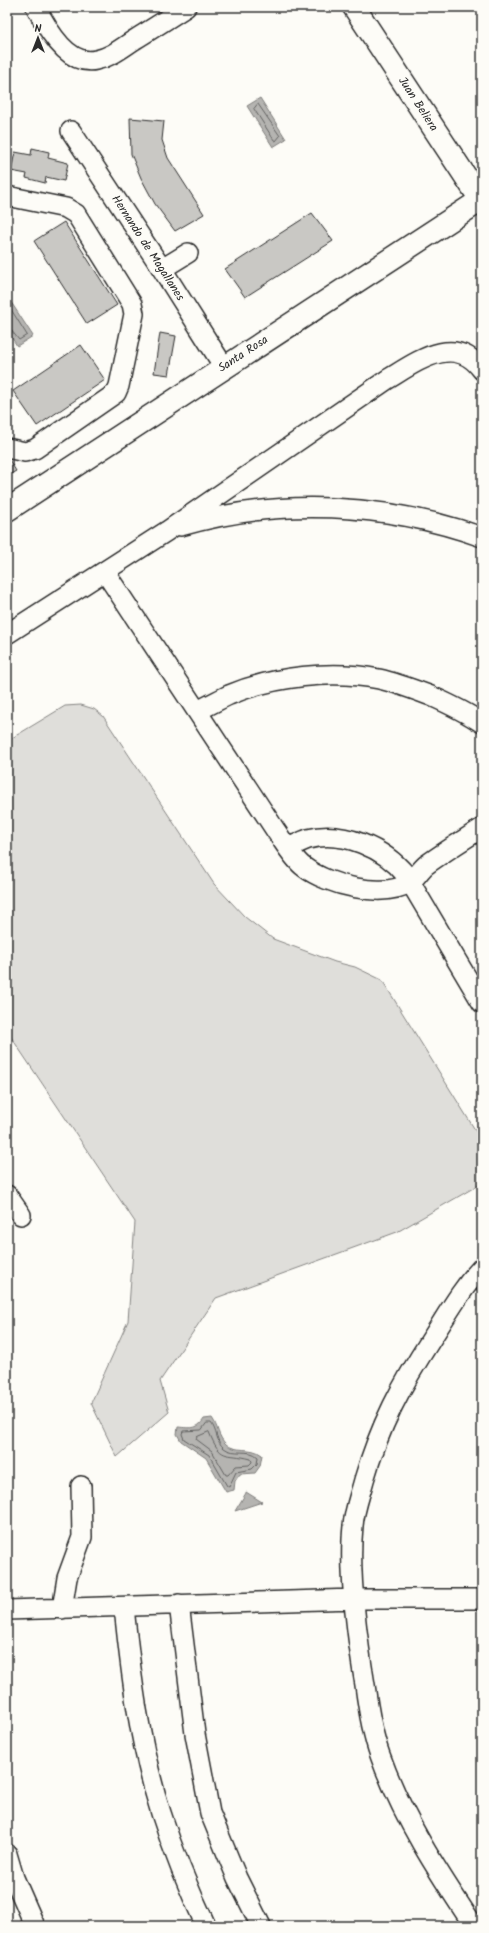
<svg xmlns="http://www.w3.org/2000/svg" width="489" height="1933" viewBox="0 0 489 1933" font-family="Kalam,sans-serif">
	<rect width="100%" height="100%" fill="#fdfcf7"/>
	<filter id="ink" filterUnits="userSpaceOnUse"><feTurbulence type="fractalNoise" baseFrequency=".025" numOctaves="2"/><feDisplacementMap in="SourceGraphic" scale="8" xChannelSelector="R" yChannelSelector="G"/><feConvolveMatrix kernelMatrix="1 2 1 2 8 2 1 2 1" color-interpolation-filters="sRGB"/></filter>
	<g filter="url(#ink)">
		<path fill="#dfdeda" stroke="#858482" d="M81,705L94,709L103,716L214,884L245,917L273,939L335,962L355,967L382,980L482,1141V1183L397,1232L216,1298L160,1381L169,1412L117,1457L91,1403L128,1321L135,1222L7,1031V741L65,706Z"/>
		<path fill="#b5b4b1" stroke="#7e7d7b" d="M260,98L286,139L273,147L247,106Z
			M7,296L33,336L17,346L7,330Z
			M212,1418C218,1426 218,1437 226,1444C235,1453 251,1446 262,1455L260,1466L255,1473L240,1474L235,1481L234,1490L226,1492L206,1458L181,1441L177,1434L178,1427C190,1428 197,1430 204,1419Z
			M246,1492L262,1502L235,1511L246,1493Z"/>
		<g fill="none" stroke-linecap="round" stroke-linejoin="round">
			<path stroke="#626261" stroke-width="1" d="M258,104L280,136L276,141L274,140L254,109Z
				M7,303L27,335L19,340L11,330L7,329
				M207,1423H211C217,1430 216,1442 224,1448C234,1456 249,1448 258,1457L257,1464L252,1469L236,1472L229,1487L227,1486L209,1455L184,1439L182,1434L183,1431L201,1430Z
				M209,1432C221,1462 225,1452 251,1459L252,1462L249,1465L236,1466L228,1475H226L212,1451L196,1439L197,1437Z"/>
		</g>
		<path fill="#c9c8c4" stroke="#2b2b2b" d="M130,118L164,121L162,140L168,158L204,214L175,231L155,204L141,178L131,154Z
			M32,148L49,152L48,158L68,163L64,181L46,177L45,183L26,178L27,174L11,171L15,152L31,155Z
			M312,213L333,241L245,297L225,269Z
			M64,222L117,305L87,324L34,241Z
			M160,333L176,336L169,375L154,373Z
			M81,345L105,380L37,426L13,391Z
			M8,458L16,471L7,476V459Z"/>
		<g fill="none" stroke-linecap="round" stroke-linejoin="round">
			<defs>
				<path id="minor" d="M36,7C46,27 68,67 96,60C111,57 122,48 134,40C152,29 169,18 186,7
					M71,131L162,269L224,367
					M7,196L66,208L76,214L132,304L134,314L119,386L116,393L35,449L25,452L7,448
					M162,269L188,253
					M181,526C279,497 386,503 482,537
					M105,572L276,831C283,841 294,860 304,867C327,885 383,899 409,883C415,879 420,870 426,865C444,852 463,840 482,828
					M7,634L167,531L388,379C418,361 455,333 482,370
					M197,711C208,706 218,700 229,695C274,676 332,670 379,679C397,683 415,690 431,696C449,704 466,712 482,723
					M288,848C295,845 302,841 308,839C343,830 384,848 406,875L482,1003
					M7,1195L21,1215
					M179,1604L195,1734L210,1813L237,1878L261,1926
					M124,1607C131,1676 140,1747 161,1813C173,1851 189,1890 206,1926
					M62,1609L67,1578L82,1537L81,1486
					M7,1610L354,1599H482
					M7,1854L14,1878L35,1926
					M474,1926C438,1872 402,1817 380,1755C372,1733 368,1708 365,1685C357,1637 348,1574 353,1526C354,1511 360,1495 364,1480C380,1425 401,1386 432,1338C448,1313 462,1288 482,1267"/>
				<path id="tertiary" d="M7,510L481,200L354,7"/>
			</defs>
			<use href="#minor" stroke="#2b2b2b" stroke-width="22"/>
			<use href="#tertiary" stroke="#2b2b2b" stroke-width="25"/>
			<use href="#minor" stroke="#fdfcf7" stroke-width="19"/>
			<use href="#tertiary" stroke="#fdfcf7" stroke-width="22"/>
		</g>
	</g>
	<g text-anchor="middle" dominant-baseline="central" stroke-width="3" stroke-linejoin="round" paint-order="stroke">
		<g font-size="12" fill="#2b2b2b" stroke="#fdfcf7">
			<text transform="translate(418 104) rotate(57)">Juan Beliera</text>
			<text transform="translate(148 248) rotate(57)">Hernando de Magallanes</text>
			<text transform="translate(243 354) rotate(-33)">Santa Rosa</text>
		</g>
	</g>
	<rect width="489" height="1933" fill="none" stroke="#fdfcf7" stroke-width="24"/>
	<rect x="12" y="12" width="465" height="1909" fill="none" stroke="#2b2b2b" stroke-width="1.5" filter="url(#ink)"/>
	<g transform="translate(38 38)" stroke="#fdfcf7" stroke-width="3" paint-order="stroke">
	<path d="M0-3L7 15L0 10L-7 15Z" fill="#2b2b2b"/>
	<text y="-6" font-size="11" font-weight="bold" text-anchor="middle" fill="#2b2b2b">N</text>
	</g>
</svg>
